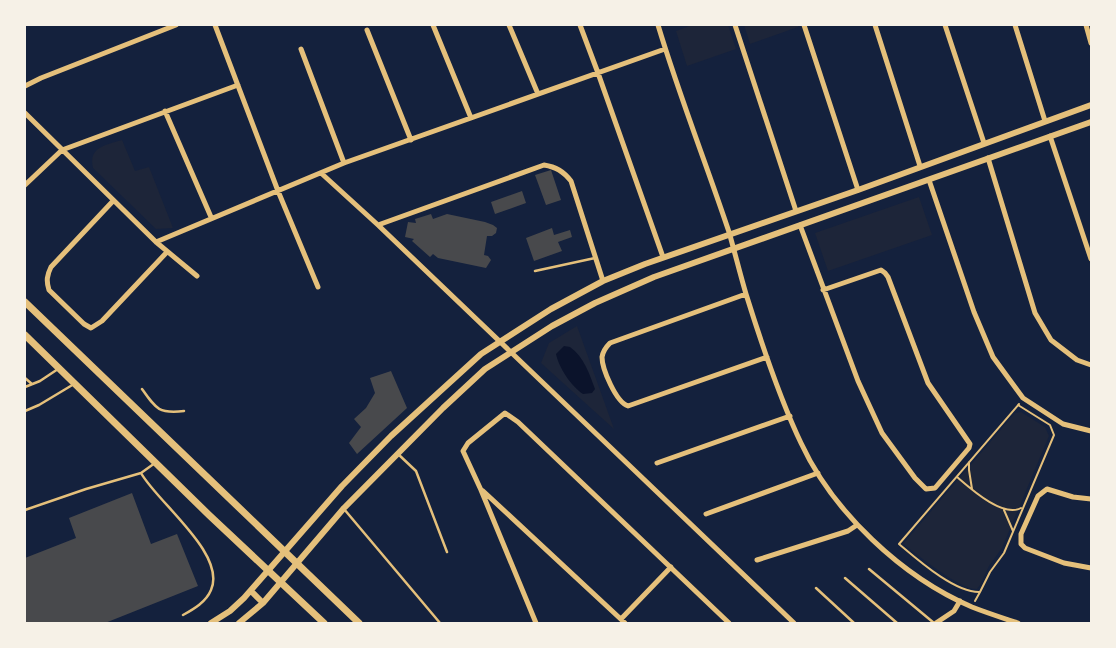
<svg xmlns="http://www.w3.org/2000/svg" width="1116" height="648" viewBox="0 0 1116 648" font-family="Overpass,sans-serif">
	<rect width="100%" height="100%" fill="#14213d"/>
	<path fill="#1d2539" d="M692,25H728L736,49L687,66L676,31Z
		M744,25H798V27L750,44Z
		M122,140L135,171L149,167L173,228L156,229L93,168C88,147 106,145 122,140Z
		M919,197L932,235L828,271L815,233Z
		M577,326L614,429L541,363L549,343Z
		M1021,412L1045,427L1049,436L1002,548L989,566L980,585L977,589C960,590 918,555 903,544L1015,413Z"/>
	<path fill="#0b132b" d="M564,346L570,347C584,357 589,373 595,389L592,393L583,394C571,386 559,368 556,354Z"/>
	<path fill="#48494c" d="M551,170L561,200L546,205L535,175Z
		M522,191L526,203L495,214L491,202Z
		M431,214L433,219L447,214L485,222L493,225L497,228L496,233L492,236H487L484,255L488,256L491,260L486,268L438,258L433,254L430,257L412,241L414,239L405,237L408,222L416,223L415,219Z
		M552,228L554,235L570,230L572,237L558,242L562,251L534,261L526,238Z
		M391,371L407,408L357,454L349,443L361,427L354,419L366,408L375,393L370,378Z
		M132,493L151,544L177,534L198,586L105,623H25V558L76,538L69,518Z"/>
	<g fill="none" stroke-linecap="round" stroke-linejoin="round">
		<path stroke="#e5c07b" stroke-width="2" d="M1018,405L1050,425L1054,435L1004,553L990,572L980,592C955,593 918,560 899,544L1019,404
			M969,462V470L972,489
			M957,477C971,489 1003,518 1021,508
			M1004,510L1013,531
			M975,601L980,592"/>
		<path stroke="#e5c07b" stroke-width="2.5" d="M535,271L595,258
			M25,378L32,384
			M25,387L40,381L58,369
			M142,389C156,409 159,414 184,411
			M25,411L39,405L74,384
			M398,454L416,471L447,552
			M155,463L141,473C157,502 227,554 211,590C206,602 194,609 183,615
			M344,509L440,623
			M25,510L86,489L141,473
			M869,569L934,623
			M845,578L897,623
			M816,588L854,623"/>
		<path stroke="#e5c07b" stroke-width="5" d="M215,25L278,191L318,287
			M433,25L471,118
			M509,25L538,94
			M580,25L598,73L663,257
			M658,25C679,95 706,163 729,232C735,253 740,274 746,294C761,342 779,397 801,443C833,512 902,577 972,607C987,613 1003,618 1018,623
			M735,25L796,211
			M804,25L858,190
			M875,25L920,166
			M945,25L984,143
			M1015,25L1045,121
			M1086,25L1091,43
			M367,30L411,140
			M301,49L344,163
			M25,86L41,78L176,25
			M165,111L211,217
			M25,113L156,242L197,276
			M1050,136L1091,259
			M988,158L1035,313L1051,340L1077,360L1091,365
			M321,173L378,225L794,623
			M929,180L974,312L993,357L1023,398L1063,424L1091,431
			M25,185L62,150L238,85
			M113,201L51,267C47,275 46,281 49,290L84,324L91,328L102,321L167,252
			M378,225L544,165C556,167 563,171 571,181L603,281
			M800,225L858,381L882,433L915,478L926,489L935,488L969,448L970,444L928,383L888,277L885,273L881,270L823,290
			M156,242L344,163L665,49
			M746,294L610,343C606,347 603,351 602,357C602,369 616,402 628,406L767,357
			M657,463L790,416
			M483,491L625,623
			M1091,499L1073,497L1047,489L1038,496L1021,534V544L1025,548L1064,563L1091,568
			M706,514L818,473
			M757,560L848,531L857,525
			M621,619L671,567
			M536,623L481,490L463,451L468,443L505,413L518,422L729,623
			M936,623L954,611L960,601"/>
		<path stroke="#e5c07b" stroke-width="6" d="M251,591L263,603
			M211,623L230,611L244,598L342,486L391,436L481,354L551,309L603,281L645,264L858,190L1091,105
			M239,623L263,603L344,508L443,408L485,369L552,326L595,303L654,277L1091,122"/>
		<path stroke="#e5c07b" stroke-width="7" d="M25,302L359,623
			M25,335L209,515L324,623"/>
	</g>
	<rect width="1116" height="648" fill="none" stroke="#f6f1e7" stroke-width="52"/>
</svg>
